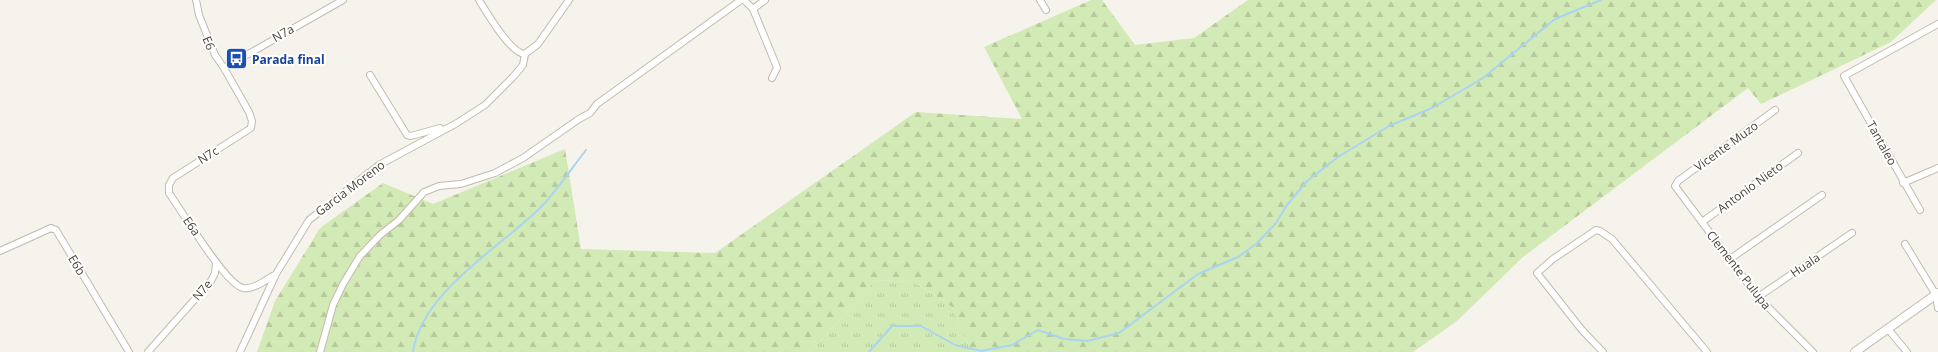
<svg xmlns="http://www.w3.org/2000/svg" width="1938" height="352" viewBox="0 0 1938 352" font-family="'Open Sans',sans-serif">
	<defs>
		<pattern id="grass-tufts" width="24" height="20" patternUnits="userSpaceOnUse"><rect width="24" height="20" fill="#d2eab5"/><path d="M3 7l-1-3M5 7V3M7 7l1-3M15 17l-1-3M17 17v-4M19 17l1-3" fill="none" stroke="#b6ca9c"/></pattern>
		<pattern id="forest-firs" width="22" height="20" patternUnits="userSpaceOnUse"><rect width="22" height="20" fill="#d2eab5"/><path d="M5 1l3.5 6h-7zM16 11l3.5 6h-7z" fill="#b6ca9c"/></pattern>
	</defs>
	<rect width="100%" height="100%" fill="#f6f3ec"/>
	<path fill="url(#grass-tufts)" d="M876,280L914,282L952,307L971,352H806L821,340Z"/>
	<path fill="url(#forest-firs)" d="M1091,0H1102L1135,45L1194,38L1248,0H1936L1891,42L1761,104L1748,88L1523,257L1457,321L1413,352H971L952,307L914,282L876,280L821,340L806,352H257L275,301L320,228L383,183L433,204L565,149L581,249L715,253L916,112L1022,119L984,47Z"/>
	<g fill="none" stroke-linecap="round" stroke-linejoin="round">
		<path stroke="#a9d4f2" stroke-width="2" d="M413,352C421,293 499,248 539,209C556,192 571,169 586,150
			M869,352L892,326H921L955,345L981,351L1012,345L1038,330L1064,339L1087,341L1119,333L1198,274L1238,257L1256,244L1276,223L1287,205L1307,181L1338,157L1389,126L1432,108L1483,78L1555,19L1601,0"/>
		<defs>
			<path id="minor" d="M196,0L199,15L215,55L224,68L249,112L252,121L251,128L173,178L169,185V193C181,210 226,285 243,288C254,290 267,279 276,274
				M479,0C487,13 511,54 525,54
				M744,0L753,9L765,0
				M1040,0L1046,10
				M753,9L776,65L777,68L772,78
				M525,54L538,44L569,0
				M224,68L343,0
				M370,75L407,135L411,136L440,128
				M1775,110L1678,181L1675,186L1758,297L1813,352
				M1903,183L1938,168
				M1920,210L1844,76L1938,24
				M1702,222L1798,153
				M1905,244L1936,295L1938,308
				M0,251L51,228L56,230L129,352
				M1730,259L1822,195
				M1758,297L1852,233
				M1888,329L1907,352
				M148,352L211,281L215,273L216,263
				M240,352L276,274L309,220L379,165L457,123L485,105L513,77L523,65L525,54
				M320,352L333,305L343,284L360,256L380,235L399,220L424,192L439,186L461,184L495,173L523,158L579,119L590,113L597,104L741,0
				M1603,352L1582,330L1537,273L1553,259L1596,230L1600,231L1612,239L1707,352"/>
			<path id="tertiary" d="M1855,352L1938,293"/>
		</defs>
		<use href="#minor" stroke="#c2bbae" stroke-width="8"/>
		<use href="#tertiary" stroke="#c2bbae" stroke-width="10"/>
		<use href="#minor" stroke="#fff" stroke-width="6"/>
		<use href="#tertiary" stroke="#fff" stroke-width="8"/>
	</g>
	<defs>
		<symbol id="bus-square" viewBox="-11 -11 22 22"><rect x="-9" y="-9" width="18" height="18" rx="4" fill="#1a4fb4" stroke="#fff"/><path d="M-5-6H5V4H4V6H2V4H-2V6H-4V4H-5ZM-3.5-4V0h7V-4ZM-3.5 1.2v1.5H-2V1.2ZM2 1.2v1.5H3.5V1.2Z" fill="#fff"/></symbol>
	</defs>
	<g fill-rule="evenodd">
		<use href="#bus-square" x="224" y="46" width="25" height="25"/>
	</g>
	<g text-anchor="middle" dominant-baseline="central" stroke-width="4" stroke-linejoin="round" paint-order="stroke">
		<g font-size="12" fill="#4b4439" stroke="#fff">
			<text transform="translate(283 33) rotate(-29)">N7a</text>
			<text transform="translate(209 43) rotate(67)">E6</text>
			<text transform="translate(1882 143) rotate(61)">Tantaleo</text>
			<text transform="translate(1726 146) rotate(-36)">Vicente Muzo</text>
			<text transform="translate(208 155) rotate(-32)">N7c</text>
			<text transform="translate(1750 187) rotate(-36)">Antonio Nieto</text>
			<text transform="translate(350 188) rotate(-37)">Garcia Moreno</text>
			<text transform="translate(192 226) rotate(56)">E6a</text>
			<text transform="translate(77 265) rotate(59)">E6b</text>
			<text transform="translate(1805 265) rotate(-34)">Huala</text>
			<text transform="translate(1739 270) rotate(52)">Clemente Pulupa</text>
			<text transform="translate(202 290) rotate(-50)">N7e</text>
		</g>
		<g font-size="12" font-weight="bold" fill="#164399" stroke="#fff" text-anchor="start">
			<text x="252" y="59">Parada final</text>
		</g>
	</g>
</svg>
